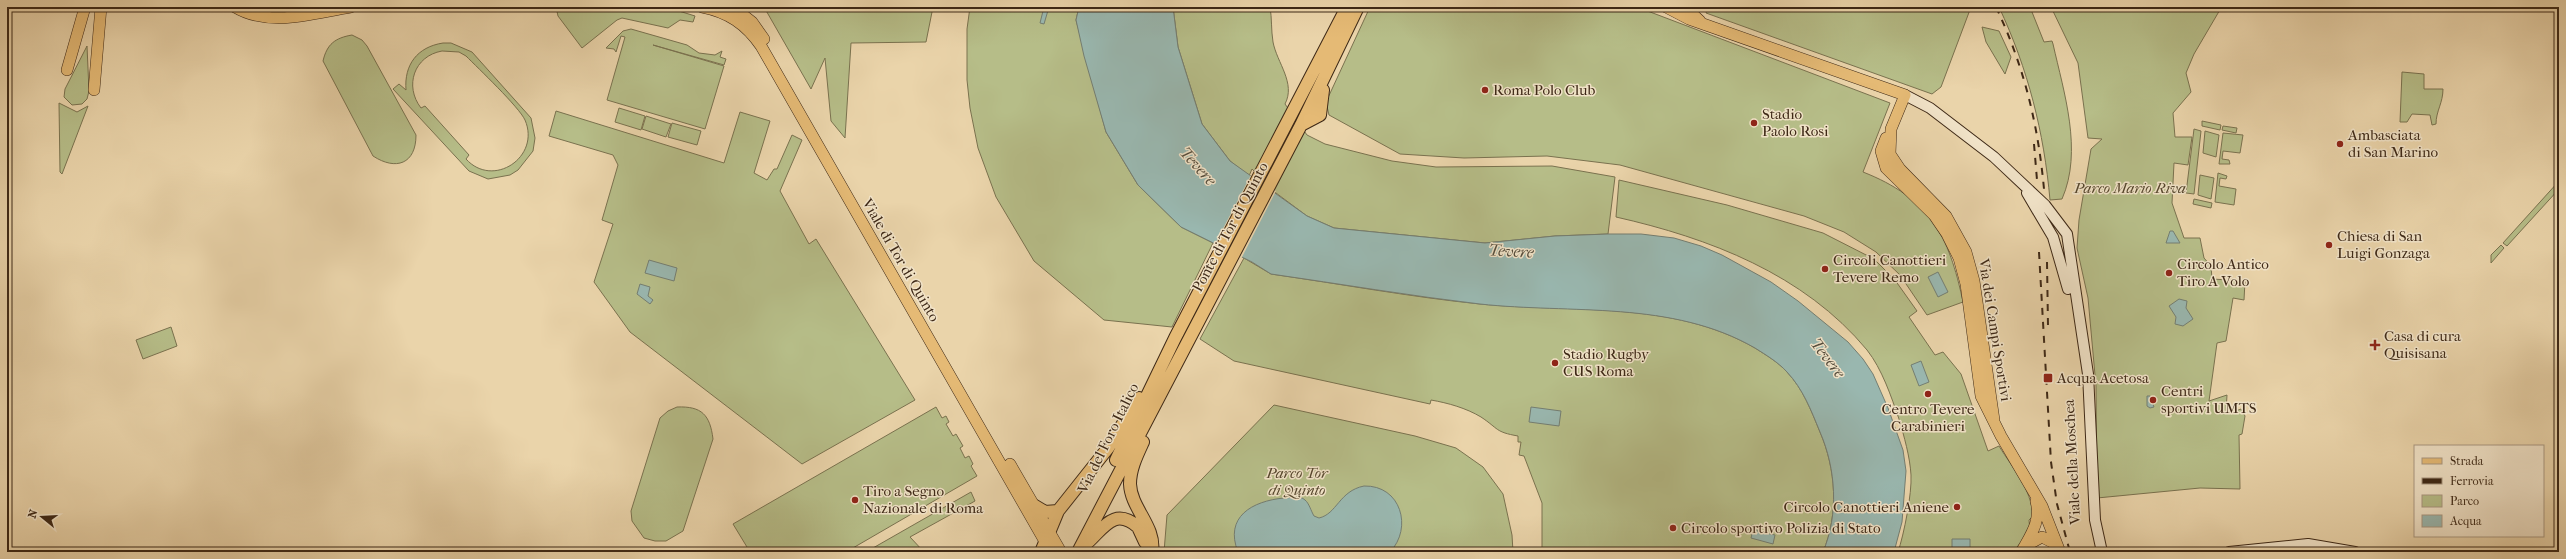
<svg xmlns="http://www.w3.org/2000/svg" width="2566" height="559" viewBox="0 0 2566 559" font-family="'IM FELL French Canon',serif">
	<rect width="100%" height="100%" fill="#ead4aa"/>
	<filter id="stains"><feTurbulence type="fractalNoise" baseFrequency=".005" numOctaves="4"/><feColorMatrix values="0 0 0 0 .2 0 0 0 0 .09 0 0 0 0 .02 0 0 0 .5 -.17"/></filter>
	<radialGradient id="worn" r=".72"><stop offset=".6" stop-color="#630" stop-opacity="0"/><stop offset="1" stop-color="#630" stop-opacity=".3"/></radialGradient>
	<path fill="#b6bd88" stroke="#7a724f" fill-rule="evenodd" d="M556,7H666L695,16L693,22L680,20L668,28L622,18L617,20L582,48L558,16Z
		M764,7H933L926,42L851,43L845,138L831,121L825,58L811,89Z
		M970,7H1079L1076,20L1106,132L1138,185L1181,227L1213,243L1172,327L1104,320L1034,261L996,197L978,148L970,108L967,80V29Z
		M1173,7H1270C1272,18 1271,30 1273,42C1277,63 1296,83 1285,104L1307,135L1325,144L1392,161L1436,167L1552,166L1615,177L1608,234L1555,236L1485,243L1334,228L1307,216L1276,193L1252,169L1249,176L1230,161L1202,124L1178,47Z
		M1370,7H1637L1890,103L1863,172C1929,198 1949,235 1963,302L1927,315L1900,275L1876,252L1844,232L1804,216L1620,165L1547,156L1464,158L1400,154L1329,115L1326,102Z
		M1708,7H1971L1941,87L1932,94L1706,13Z
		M1999,7H2030L2044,42L2052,41L2053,44C2064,93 2083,151 2062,199L2050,200C2044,132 2028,69 1999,7Z
		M2051,7L2221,8L2194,54L2186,73L2191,92L2173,113L2175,137H2192L2188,165L2174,163L2172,203L2184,238H2200L2204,258L2211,266L2212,279L2245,281L2244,300L2233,298L2226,341L2217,343L2209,401L2227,395L2226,412L2230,413L2241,409L2245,416L2242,434L2239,435L2240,489L2200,488L2097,498L2096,386L2088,298L2077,248L2079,220L2091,149L2102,139L2088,138L2078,63Z
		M1982,27L1999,31L2011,57L2005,74L1986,42Z
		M631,29L687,45L699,53L715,55L722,51L720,57L726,59L724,65L653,45L724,66L705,129L607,100L625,37L621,36L616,52L614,49L606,48L623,31Z
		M352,35L362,40L367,46L416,135C416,164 396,171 373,156L323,61C327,44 335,38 352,35Z
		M443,43H451L472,52L531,118L535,138L533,151L518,170L510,175L488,179L469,171L393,89L399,84L406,90C404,65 417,47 443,43ZM442,51L459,52L466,56C478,68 519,107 525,120C541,157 493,189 466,159L469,155L425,106L421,108C404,86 414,56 442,51Z
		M87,46L89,91L87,99L82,104L72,105L64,97L65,89Z
		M2402,72L2424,74V89H2443C2443,103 2436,111 2436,124L2432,125L2430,115L2412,114L2407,122H2400Z
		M59,103L77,112L88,106L62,174L60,172Z
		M619,108L645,116L641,130L615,122Z
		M556,111L724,163L740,112L770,121L754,173L767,180L774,169H777L792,135L802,140L780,191L809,244L816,239L915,400L802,464L630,332L594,282L613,224L602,220L618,165L613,155L549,136Z
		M646,116L671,124L666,137L642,129Z
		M2202,121L2221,125L2220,130L2202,126Z
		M672,123L701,131L697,145L668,137Z
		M2223,126L2237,128L2236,133L2222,130Z
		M2194,129L2201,131L2194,194L2186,193Z
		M2205,131L2219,135L2216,157L2203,153Z
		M2223,133L2243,135L2240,153L2223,151L2222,159L2229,160L2230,164H2219Z
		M2218,173L2227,176L2226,179L2220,178L2219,186L2236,189L2234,205L2215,202Z
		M2200,175L2214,178L2211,199L2198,195Z
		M1619,180L1727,205L1823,233L1874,259L1895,280L1917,311L1909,317L1935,355L1943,352L1961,374L1988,451L1999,446C2013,469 2031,488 2033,516L2029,520L2030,531L2013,552H1898C1904,534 1912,494 1911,475C1910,457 1904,436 1899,419C1891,396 1882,369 1867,350C1804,274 1709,238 1616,217Z
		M2559,181V189L2507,246L2503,243Z
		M2194,199L2212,203L2211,208L2193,204Z
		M2501,245L2504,248L2491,263V255Z
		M1244,258L1271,274C1341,284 1411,297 1480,304C1571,313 1672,300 1755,348C1766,355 1778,362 1787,372C1803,389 1811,410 1820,432C1836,469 1839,514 1823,552H1542V503L1524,456L1519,455L1521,442H1518V436C1495,432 1499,429 1481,417C1466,408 1448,403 1431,400L1430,404L1234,361L1200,339Z
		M171,327L177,346L143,359L136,340Z
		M1274,405L1415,436L1456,448L1483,467L1503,494L1512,535L1513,552H1164L1167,515Z
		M677,407C702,406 710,415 713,439L683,531L666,541H655L644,538L632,521L631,511L660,418L668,411Z
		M936,407L942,418L946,416L949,422L946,424L953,436L956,434L963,446L960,448L965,458L969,456L973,464L971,466L977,476L846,552H750L733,524Z
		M971,492L975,501L910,537L924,552H866Z"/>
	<path fill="#99b7af" stroke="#747e72" d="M1042,7H1049L1044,24L1040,23L1043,11Z
		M1079,7H1173L1178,47L1202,124L1230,161L1307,216L1334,228L1485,243L1555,236L1608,234H1641L1674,238L1701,246L1722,255L1771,282L1798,301L1848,342L1863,359L1873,374L1888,408L1903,450L1906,471L1902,522L1894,552H1823C1839,514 1836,469 1820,432C1811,410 1803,389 1787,372C1778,362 1766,355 1755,348C1672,300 1571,314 1480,304C1411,296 1341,284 1271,274L1252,262L1181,227L1138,185L1106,132L1084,56L1076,20Z
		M2170,231H2173L2180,243H2166Z
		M649,260L677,268L674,281L645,273Z
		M1938,272L1948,292L1938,297L1928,277Z
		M640,284L650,287L648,296L653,300L650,304L637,294Z
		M2179,299L2187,301L2186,308L2193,319L2183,326L2175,324L2176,317L2169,306Z
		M1921,361L1929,382L1919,386L1911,365Z
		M2147,396H2150L2154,407L2150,408L2147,406Z
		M1531,407L1561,411L1559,426L1529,422Z
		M1364,486C1401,485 1413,528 1390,552H1238C1224,517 1252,501 1284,498C1290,498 1300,495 1305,500C1309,503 1311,511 1314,516L1319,518C1337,514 1339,491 1364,486Z
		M1753,525L1756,526L1757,531L1775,535L1773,544L1751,538L1752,534L1748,528Z
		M1952,539H1970V552H1952Z"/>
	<path fill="#ead4aa" d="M1251,175L1276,191L1241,259L1214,246Z"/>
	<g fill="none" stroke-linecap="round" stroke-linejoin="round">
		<defs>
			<path id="secondary" d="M1905,95L1930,108L1994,157L2045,205L2067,234L2088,374L2095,520L2102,552
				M2027,193L2053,237L2068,289
				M2229,552L2308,544L2355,552"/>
			<path id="primary" d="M235,7C270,28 313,13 351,7
				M702,7C728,12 746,24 761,46L1051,552
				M733,7L752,22L764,39
				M1666,7L1689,19L1905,95L1891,129L1890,154L1900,169L1946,216L1966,252L1974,281L1994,420
				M1685,7L1700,21
				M67,70L85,7
				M94,90L101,7
				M1886,138L1881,151L1886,168L1934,215L1947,234L1959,258L1966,284L1981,396L2001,436L2042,506L2060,552
				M1010,464L1061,552
				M2027,545L2042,537L2056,544
				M2023,549C2032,533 2041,520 2036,501"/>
			<path id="trunk" d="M1301,125L1320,115L1323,90
				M1143,442C1137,455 1130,469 1130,484C1131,509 1156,526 1152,552
				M1116,460L1175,338L1347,7
				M1035,506L1045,512L1058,511
				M1087,543C1103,529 1114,506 1138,527L1145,542
				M1041,552L1058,511L1108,448L1139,398
				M1078,552L1301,125L1358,7"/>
		</defs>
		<use href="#secondary" stroke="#3d2816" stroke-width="12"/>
		<use href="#primary" stroke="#3d2816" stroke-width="12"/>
		<use href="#trunk" stroke="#3d2816" stroke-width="14"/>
		<use href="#secondary" stroke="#f1e3c8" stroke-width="10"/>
		<use href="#primary" stroke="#e5ba75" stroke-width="11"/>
		<use href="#trunk" stroke="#e5ba75" stroke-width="12"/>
		<path stroke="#3d2816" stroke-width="2" stroke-dasharray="7 7" stroke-linecap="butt" d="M1996,7C2024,66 2038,124 2044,189
			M2034,144L2037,180
			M2039,252L2051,462L2057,504L2070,552
			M2047,262L2048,326"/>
	</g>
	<g fill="#8f2418" stroke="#f1e3c8" stroke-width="1.5">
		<circle cx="1485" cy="90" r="4"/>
		<circle cx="1754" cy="123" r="4"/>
		<circle cx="2340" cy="144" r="4"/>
		<circle cx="2329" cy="245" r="4"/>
		<circle cx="1825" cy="269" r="4"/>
		<circle cx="2169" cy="273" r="4"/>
		<path d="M2373 339h4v4h4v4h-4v4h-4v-4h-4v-4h4z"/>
		<circle cx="1555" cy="363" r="4"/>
		<rect x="2043" y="373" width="10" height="10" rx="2"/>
		<circle cx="1928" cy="394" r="4"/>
		<circle cx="2153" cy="400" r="4"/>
		<circle cx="855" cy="500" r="4"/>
		<circle cx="1957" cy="507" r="4"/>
		<circle cx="1673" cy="528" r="4"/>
	</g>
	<g text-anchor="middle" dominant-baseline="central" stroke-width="3" stroke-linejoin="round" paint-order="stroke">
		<g font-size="15" fill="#3d2816" stroke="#f1e3c8" text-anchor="start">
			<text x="1493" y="90">Roma Polo Club</text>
			<text x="1762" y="114">Stadio<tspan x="1762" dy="17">Paolo Rosi</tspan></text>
			<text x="2348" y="135">Ambasciata<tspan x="2348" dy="17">di San Marino</tspan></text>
			<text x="2337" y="236">Chiesa di San<tspan x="2337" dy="17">Luigi Gonzaga</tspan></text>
			<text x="1833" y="260">Circoli Canottieri<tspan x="1833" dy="17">Tevere Remo</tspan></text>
			<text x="2177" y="264">Circolo Antico<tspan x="2177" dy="17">Tiro A Volo</tspan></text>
			<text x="2384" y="336">Casa di cura<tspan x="2384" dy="17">Quisisana</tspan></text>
			<text x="1563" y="354">Stadio Rugby<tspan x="1563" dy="17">CUS Roma</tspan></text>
			<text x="2057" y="378">Acqua Acetosa</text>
			<text x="2161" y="391">Centri<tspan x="2161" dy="17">sportivi UMTS</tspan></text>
			<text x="1928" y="409" text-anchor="middle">Centro Tevere<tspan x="1928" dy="17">Carabinieri</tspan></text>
			<text x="863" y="491">Tiro a Segno<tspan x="863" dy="17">Nazionale di Roma</tspan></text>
			<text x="1949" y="507" text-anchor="end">Circolo Canottieri Aniene</text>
			<text x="1681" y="528">Circolo sportivo Polizia di Stato</text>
		</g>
		<g font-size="15" font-style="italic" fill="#55462d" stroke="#f1e3c8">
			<text x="2130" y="188">Parco Mario Riva</text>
			<text x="1297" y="473">Parco Tor<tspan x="1297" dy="17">di Quinto</tspan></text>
		</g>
		<g font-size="15" fill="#3d2816" stroke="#f1e3c8">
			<text transform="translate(1230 227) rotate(-62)">Ponte di Tor di Quinto</text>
			<text transform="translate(901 260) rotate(60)">Viale di Tor di Quinto</text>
			<text transform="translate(1995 330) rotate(81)">Via dei Campi Sportivi</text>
			<text transform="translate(1108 438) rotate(-64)">Via del Foro Italico</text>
			<text transform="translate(2072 462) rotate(-93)">Viale della Moschea</text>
		</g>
		<g font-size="16" font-style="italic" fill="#544c3c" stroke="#f1e3c8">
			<text transform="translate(1198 166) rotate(48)">Tevere</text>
			<text transform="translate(1511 251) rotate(3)">Tevere</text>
			<text transform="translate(1828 358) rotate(52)">Tevere</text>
		</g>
	</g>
	<rect width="2566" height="559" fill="none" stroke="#ead4aa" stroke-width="24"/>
	<rect x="8" y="8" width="2550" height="543" fill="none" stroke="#3d2816" stroke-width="2"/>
	<rect x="12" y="12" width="2542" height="535" fill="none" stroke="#3d2816"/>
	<rect x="2414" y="445" width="130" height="92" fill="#f1e3c8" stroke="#a99881"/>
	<rect x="2422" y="458" width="20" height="6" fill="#e5ba75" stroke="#a99881"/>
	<text x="2450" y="465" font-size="12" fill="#3d2816">Strada</text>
	<rect x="2422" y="478" width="20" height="6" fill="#3d2816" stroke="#a99881"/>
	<text x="2450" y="485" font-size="12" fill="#3d2816">Ferrovia</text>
	<rect x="2422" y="495" width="20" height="12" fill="#b6bd88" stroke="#a99881"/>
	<text x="2450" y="505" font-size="12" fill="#3d2816">Parco</text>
	<rect x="2422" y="515" width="20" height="12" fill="#99b7af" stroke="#a99881"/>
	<text x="2450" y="525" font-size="12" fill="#3d2816">Acqua</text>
	<g transform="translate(42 517) rotate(288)" stroke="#f1e3c8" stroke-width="3" paint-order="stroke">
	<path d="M0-3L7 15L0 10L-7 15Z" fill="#3d2816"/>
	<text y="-6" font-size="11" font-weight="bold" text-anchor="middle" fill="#3d2816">N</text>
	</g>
	<rect width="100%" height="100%" filter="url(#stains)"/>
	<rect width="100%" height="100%" fill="url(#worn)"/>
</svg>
